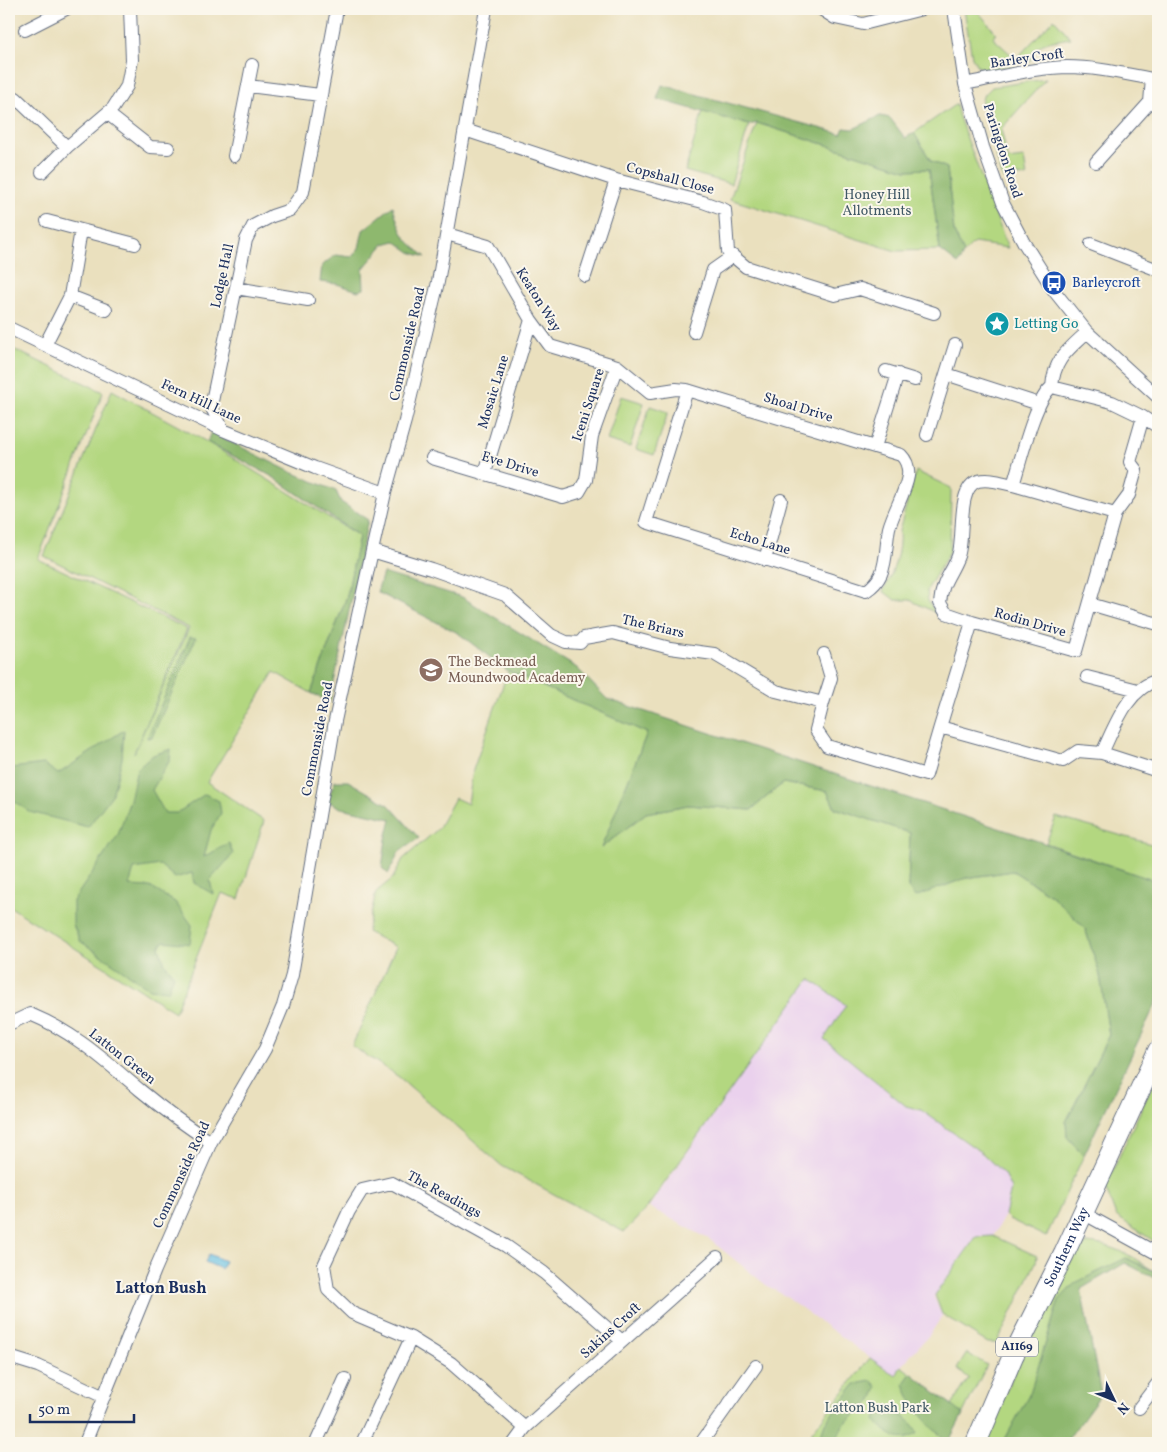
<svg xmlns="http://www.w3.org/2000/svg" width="1167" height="1452" viewBox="0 0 1167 1452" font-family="Vollkorn,serif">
	<rect width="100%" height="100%" fill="#fbf7ec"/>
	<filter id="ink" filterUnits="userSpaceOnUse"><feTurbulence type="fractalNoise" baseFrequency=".02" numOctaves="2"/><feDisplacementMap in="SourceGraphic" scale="10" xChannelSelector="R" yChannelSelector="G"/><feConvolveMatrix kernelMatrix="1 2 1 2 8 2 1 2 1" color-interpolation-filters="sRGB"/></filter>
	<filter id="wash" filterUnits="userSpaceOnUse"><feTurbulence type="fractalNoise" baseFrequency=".0096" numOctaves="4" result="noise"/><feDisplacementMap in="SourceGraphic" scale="20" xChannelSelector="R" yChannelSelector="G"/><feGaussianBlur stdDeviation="1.12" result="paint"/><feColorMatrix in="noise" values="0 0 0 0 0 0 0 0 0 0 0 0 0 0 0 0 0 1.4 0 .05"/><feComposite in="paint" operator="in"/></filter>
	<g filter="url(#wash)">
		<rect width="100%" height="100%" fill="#eae0be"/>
		<path fill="#ead1ed" d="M810,978L847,1005L825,1039L906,1106L921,1110L981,1153L1004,1173L1012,1189L1005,1215L993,1236L976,1237L935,1295L934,1297L942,1316L931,1333L901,1366L895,1376L785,1296L766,1285L709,1239L649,1207Z"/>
		<path fill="#b3d780" stroke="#67836f" d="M964,9H976L996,33L993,38L1016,59L1054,19L1071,38C1055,41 1033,41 1030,61L987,70L977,66L972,57Z
			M1046,79L1001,129L1008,160L1024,158L1027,177L1018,176L1003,179L981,105L983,96L992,87Z
			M956,104L959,117L1008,248L974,243L964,253L954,232L947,168L931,161L914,133Z
			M703,111L749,125L731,184L685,171Z
			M757,123L906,170L929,169L940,250L896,251L730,199Z
			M9,347L103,392L38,559L187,629L134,753L189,628L44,556L112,390L207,442L359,536L347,596L311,693L274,672L207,782L264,821L239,899L222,893L175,1012L9,906Z
			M621,396L644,403L630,447L607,440Z
			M650,406L668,412L654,455L636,449Z
			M916,471L951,488L950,551L927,590L928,601L936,613L910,600H895L883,591C893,574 901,551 899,531Z
			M508,671L647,733L602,847L646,813L688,805L751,810L783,783L827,791L835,808L910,833L908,888L918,895L966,878L1013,871L1051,895L1085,928L1100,975L1109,1035L1066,1122L1067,1137L1084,1155L1046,1237L1009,1219L1005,1215L1011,1189L1004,1174L982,1153L921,1110L906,1106L824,1039L846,1005L810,979L646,1209L624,1232L502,1166L399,1077L352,1046L396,947L367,932L376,892L393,878L403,859L438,829L455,798L468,804L473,770Z
			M1056,817L1158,846V882L1046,843Z
			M1158,1073V1244L1116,1216L1105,1187Z
			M993,1236L1037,1256L1036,1262L997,1343H988L981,1339L942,1314L935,1295L976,1237Z
			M1087,1243C1118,1246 1129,1255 1154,1271L1126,1258L1059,1300L1030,1395L1003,1443H983L1026,1346L1072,1255Z
			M967,1353L987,1365L948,1443H803L870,1358L896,1376L901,1366L952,1405L969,1378L957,1369Z"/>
		<path fill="#8eb86e" stroke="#547466" d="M662,85L841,134L844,128L853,129L880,116L890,118L905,138L914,133L931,161L947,168L954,232L964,253L958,264L940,250L929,169L906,170L757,123L749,125L657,99Z
			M393,206C401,235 403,238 426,257L412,253L395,241L384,244L363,269L364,289L358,291L337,284L320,282L322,265L336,255L352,257L359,248L363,230Z
			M211,432L289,471L336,491L341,502L368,520L330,702L311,693L347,596L359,536L273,477L207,442Z
			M383,573L462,597L577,668L607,699L1038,841L1158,882V999L1084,1155L1067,1137L1066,1122L1109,1035L1100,975L1085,928L1051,895L1013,871L966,878L915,897L908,888L910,833L835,808L827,791L783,783L751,810L688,805L646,813L601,848L647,733L508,671L458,633L377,592Z
			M190,637L196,638L152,737L147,738Z
			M124,730L122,759L112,795L88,827L30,812L9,798V762L11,768L44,764L58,774Z
			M171,749L170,760L152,790L165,813H177L205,794L219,801L221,813L211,830L204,857L229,843L233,854L210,880L213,894L194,883L192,873L175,878L160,865L134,869L129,886L150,887L175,902L192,925L190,944L164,941L159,947L165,964L174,975L168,991L150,989L80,941L73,925V901L118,835L130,800L137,769L153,755Z
			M335,781H348L389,805L419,838L399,852L388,874L382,868L386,839L391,819L341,808L327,801Z
			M1126,1258L1154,1271L1158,1274V1280L1125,1263L1081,1289L1101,1394L1065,1443H1003L1030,1393L1059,1300L1075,1283Z
			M911,1373L963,1414L949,1441C932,1432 908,1402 904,1383Z
			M872,1381L877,1387L872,1401L843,1425L835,1443H818L825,1423L855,1384Z
			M885,1410C904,1415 908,1417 918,1433C899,1446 888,1434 875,1420L877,1415Z"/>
		<path fill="#64bfe2" stroke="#4077a0" d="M209,1254L225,1261L221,1269L205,1262Z"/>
	</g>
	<g filter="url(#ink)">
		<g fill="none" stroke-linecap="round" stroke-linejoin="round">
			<defs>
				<path id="minor" d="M821,9L835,18L863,24L922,9
					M954,9L965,84L983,147L1003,203L1024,243L1055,292L1087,332L1158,397
					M25,30L66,9
					M965,84C999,77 1033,68 1067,67C1098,67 1129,75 1158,80
					M248,86L320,95
					M16,98L67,147
					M107,113L150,147L168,148
					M465,130L616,180L703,202L725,210L728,252L746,267L835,295L860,289L934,313
					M234,156L252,65
					M1096,162L1150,102L1152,79
					M42,172L67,147L113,108L127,86L132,60L130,9
					M81,230L135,244
					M447,234L488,246L531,320L550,346L617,366
					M1091,244L1158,270
					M585,276L616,180
					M236,288L308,300
					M70,296L106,310
					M9,328L223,430L315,468L385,493
					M694,332L713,270L733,256
					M1087,332C1068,350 1054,359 1052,387L1112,402L1143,417L1158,427
					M45,345L70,296L81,230L47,221
					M886,371L915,380
					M946,374L1039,404
					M223,430L211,406L246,240L253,226L272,216L290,210L303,192L337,9
					M927,435L955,345
					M875,447L898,374
					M432,458L563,497L579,492L586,480L592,436L617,366L650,393L676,389L687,390L646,522L866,591C872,587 878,581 881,574C887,561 886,542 889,528C894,510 905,494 908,476C909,467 907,461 901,455L687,390
					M485,473L531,320
					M1115,514L1129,495L1136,470L1130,462L1143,417
					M372,551L431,569L505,595L551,635L566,642L580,643L584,638L613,633L670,648L714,654L776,691L823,703L816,730L827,746L926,775L940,727L1063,761L1078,751L1102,753C1115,726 1127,689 1158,680
					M765,560L781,500
					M1090,604L1158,624
					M972,622L946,613L940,603C942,580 951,575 958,556C965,539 956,487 978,481C989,478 1003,483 1013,485
					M1087,677L1138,690
					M823,703L831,678L824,654
					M940,727L972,622L1076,651L1115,514L1013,485C1020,464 1035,398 1052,387
					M1102,753L1158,771
					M9,1024L30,1014C74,1032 104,1060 140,1090C163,1109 186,1126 211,1142
					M1083,1213L1158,1254
					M9,1357L38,1366L104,1397
					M1139,1408L1158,1383
					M525,1428L717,1257
					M85,1443L155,1270L211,1142L265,1049L283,1006L292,975L335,721L372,551L385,493L405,421L438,282L486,9
					M316,1443L345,1379
					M362,1443L411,1338
					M514,1443L525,1428L451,1363L411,1338L352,1313L328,1290L324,1265L349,1211L362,1190L392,1183L506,1246L544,1273L622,1341
					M701,1443L756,1366"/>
				<g id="primary">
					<path id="s1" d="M976,1443L1013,1356L1064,1254L1158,1051"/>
				</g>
			</defs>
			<use href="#minor" stroke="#636d80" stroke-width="14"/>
			<use href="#primary" stroke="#636d80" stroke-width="22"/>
			<use href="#minor" stroke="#fff" stroke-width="12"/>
			<use href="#primary" stroke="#fff" stroke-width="20"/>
		</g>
	</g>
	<defs>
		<symbol id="bus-disc" viewBox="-11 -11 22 22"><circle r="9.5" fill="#1a4fb4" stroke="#fbf7ec"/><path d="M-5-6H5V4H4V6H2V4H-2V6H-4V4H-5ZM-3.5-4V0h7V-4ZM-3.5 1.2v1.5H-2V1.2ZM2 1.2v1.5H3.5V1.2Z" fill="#fff"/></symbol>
		<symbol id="sight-disc" viewBox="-11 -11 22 22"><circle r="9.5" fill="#0f9aa8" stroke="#fbf7ec"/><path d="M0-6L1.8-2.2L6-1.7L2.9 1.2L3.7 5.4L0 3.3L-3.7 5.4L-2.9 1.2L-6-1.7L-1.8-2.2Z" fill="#fff"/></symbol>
		<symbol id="school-disc" viewBox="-11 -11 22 22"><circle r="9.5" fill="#8d6e63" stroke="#fbf7ec"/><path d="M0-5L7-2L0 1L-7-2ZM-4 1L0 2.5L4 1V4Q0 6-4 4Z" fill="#fff"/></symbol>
	</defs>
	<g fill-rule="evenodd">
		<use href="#bus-disc" x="1040" y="269" width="28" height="28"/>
		<use href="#sight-disc" x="983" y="310" width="28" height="28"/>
		<use href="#school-disc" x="417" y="656" width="28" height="28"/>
	</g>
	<g text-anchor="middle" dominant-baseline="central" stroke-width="4" stroke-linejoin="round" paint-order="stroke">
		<rect fill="#fbf7ec" stroke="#5e6b89" stroke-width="1" x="996" y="1337.5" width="42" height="19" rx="4"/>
		<g font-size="12" font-weight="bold" fill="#1b2f5e">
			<text x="1017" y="1347">A1169</text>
		</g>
		<g font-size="14" fill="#1b2f5e" stroke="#fbf7ec">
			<text transform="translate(1027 59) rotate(-8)">Barley Croft</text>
			<text transform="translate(1002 151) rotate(72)">Paringdon Road</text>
			<text transform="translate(670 179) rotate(15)">Copshall Close</text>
			<text transform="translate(223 276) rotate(-78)">Lodge Hall</text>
			<text transform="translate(538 300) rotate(58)">Keaton Way</text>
			<text transform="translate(408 344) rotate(-77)">Commonside Road</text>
			<text transform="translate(494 392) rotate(-73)">Mosaic Lane</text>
			<text transform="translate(201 402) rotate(25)">Fern Hill Lane</text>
			<text transform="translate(589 405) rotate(-72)">Iceni Square</text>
			<text transform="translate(798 408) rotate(17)">Shoal Drive</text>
			<text transform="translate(510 465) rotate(17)">Eve Drive</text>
			<text transform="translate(760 542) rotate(17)">Echo Lane</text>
			<text transform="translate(1030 623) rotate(16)">Rodin Drive</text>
			<text transform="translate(653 627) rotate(13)">The Briars</text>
			<text transform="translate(318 739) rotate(-79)">Commonside Road</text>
			<text transform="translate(122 1057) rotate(38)">Latton Green</text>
			<text transform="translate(182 1175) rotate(-65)">Commonside Road</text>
			<text transform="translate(444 1195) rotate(29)">The Readings</text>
			<text stroke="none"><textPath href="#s1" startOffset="216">Southern Way</textPath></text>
			<text transform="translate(611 1331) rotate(-42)">Sakins Croft</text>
		</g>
		<g font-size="14" fill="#415966" stroke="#fbf7ec">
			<text x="877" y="195">Honey Hill<tspan x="877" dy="16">Allotments</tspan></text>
			<text x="877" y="1408">Latton Bush Park</text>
		</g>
		<g font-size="14" fill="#164399" stroke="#fbf7ec" text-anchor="start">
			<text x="1072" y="283">Barleycroft</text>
		</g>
		<g font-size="14" fill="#0d838f" stroke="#fbf7ec" text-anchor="start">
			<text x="1014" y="324">Letting Go</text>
		</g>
		<g font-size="14" fill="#785e54" stroke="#fbf7ec" text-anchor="start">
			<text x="448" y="662">The Beckmead<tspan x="448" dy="16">Moundwood Academy</tspan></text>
		</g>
		<g font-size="16" font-weight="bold" fill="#1b2f5e" stroke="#fbf7ec">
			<text x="161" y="1289">Latton Bush</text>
		</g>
	</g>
	<rect width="1167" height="1452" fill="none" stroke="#fbf7ec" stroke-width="30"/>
	<g transform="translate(1114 1400) rotate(133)" stroke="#fbf7ec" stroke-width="4" paint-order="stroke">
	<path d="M0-4L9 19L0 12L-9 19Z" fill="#1b2f5e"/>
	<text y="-8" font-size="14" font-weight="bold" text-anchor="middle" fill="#1b2f5e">N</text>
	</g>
	<path d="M30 1414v8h104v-8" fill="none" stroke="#1b2f5e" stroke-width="2.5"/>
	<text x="38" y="1414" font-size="15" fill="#1b2f5e" stroke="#fbf7ec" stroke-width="4" paint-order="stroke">50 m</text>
</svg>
